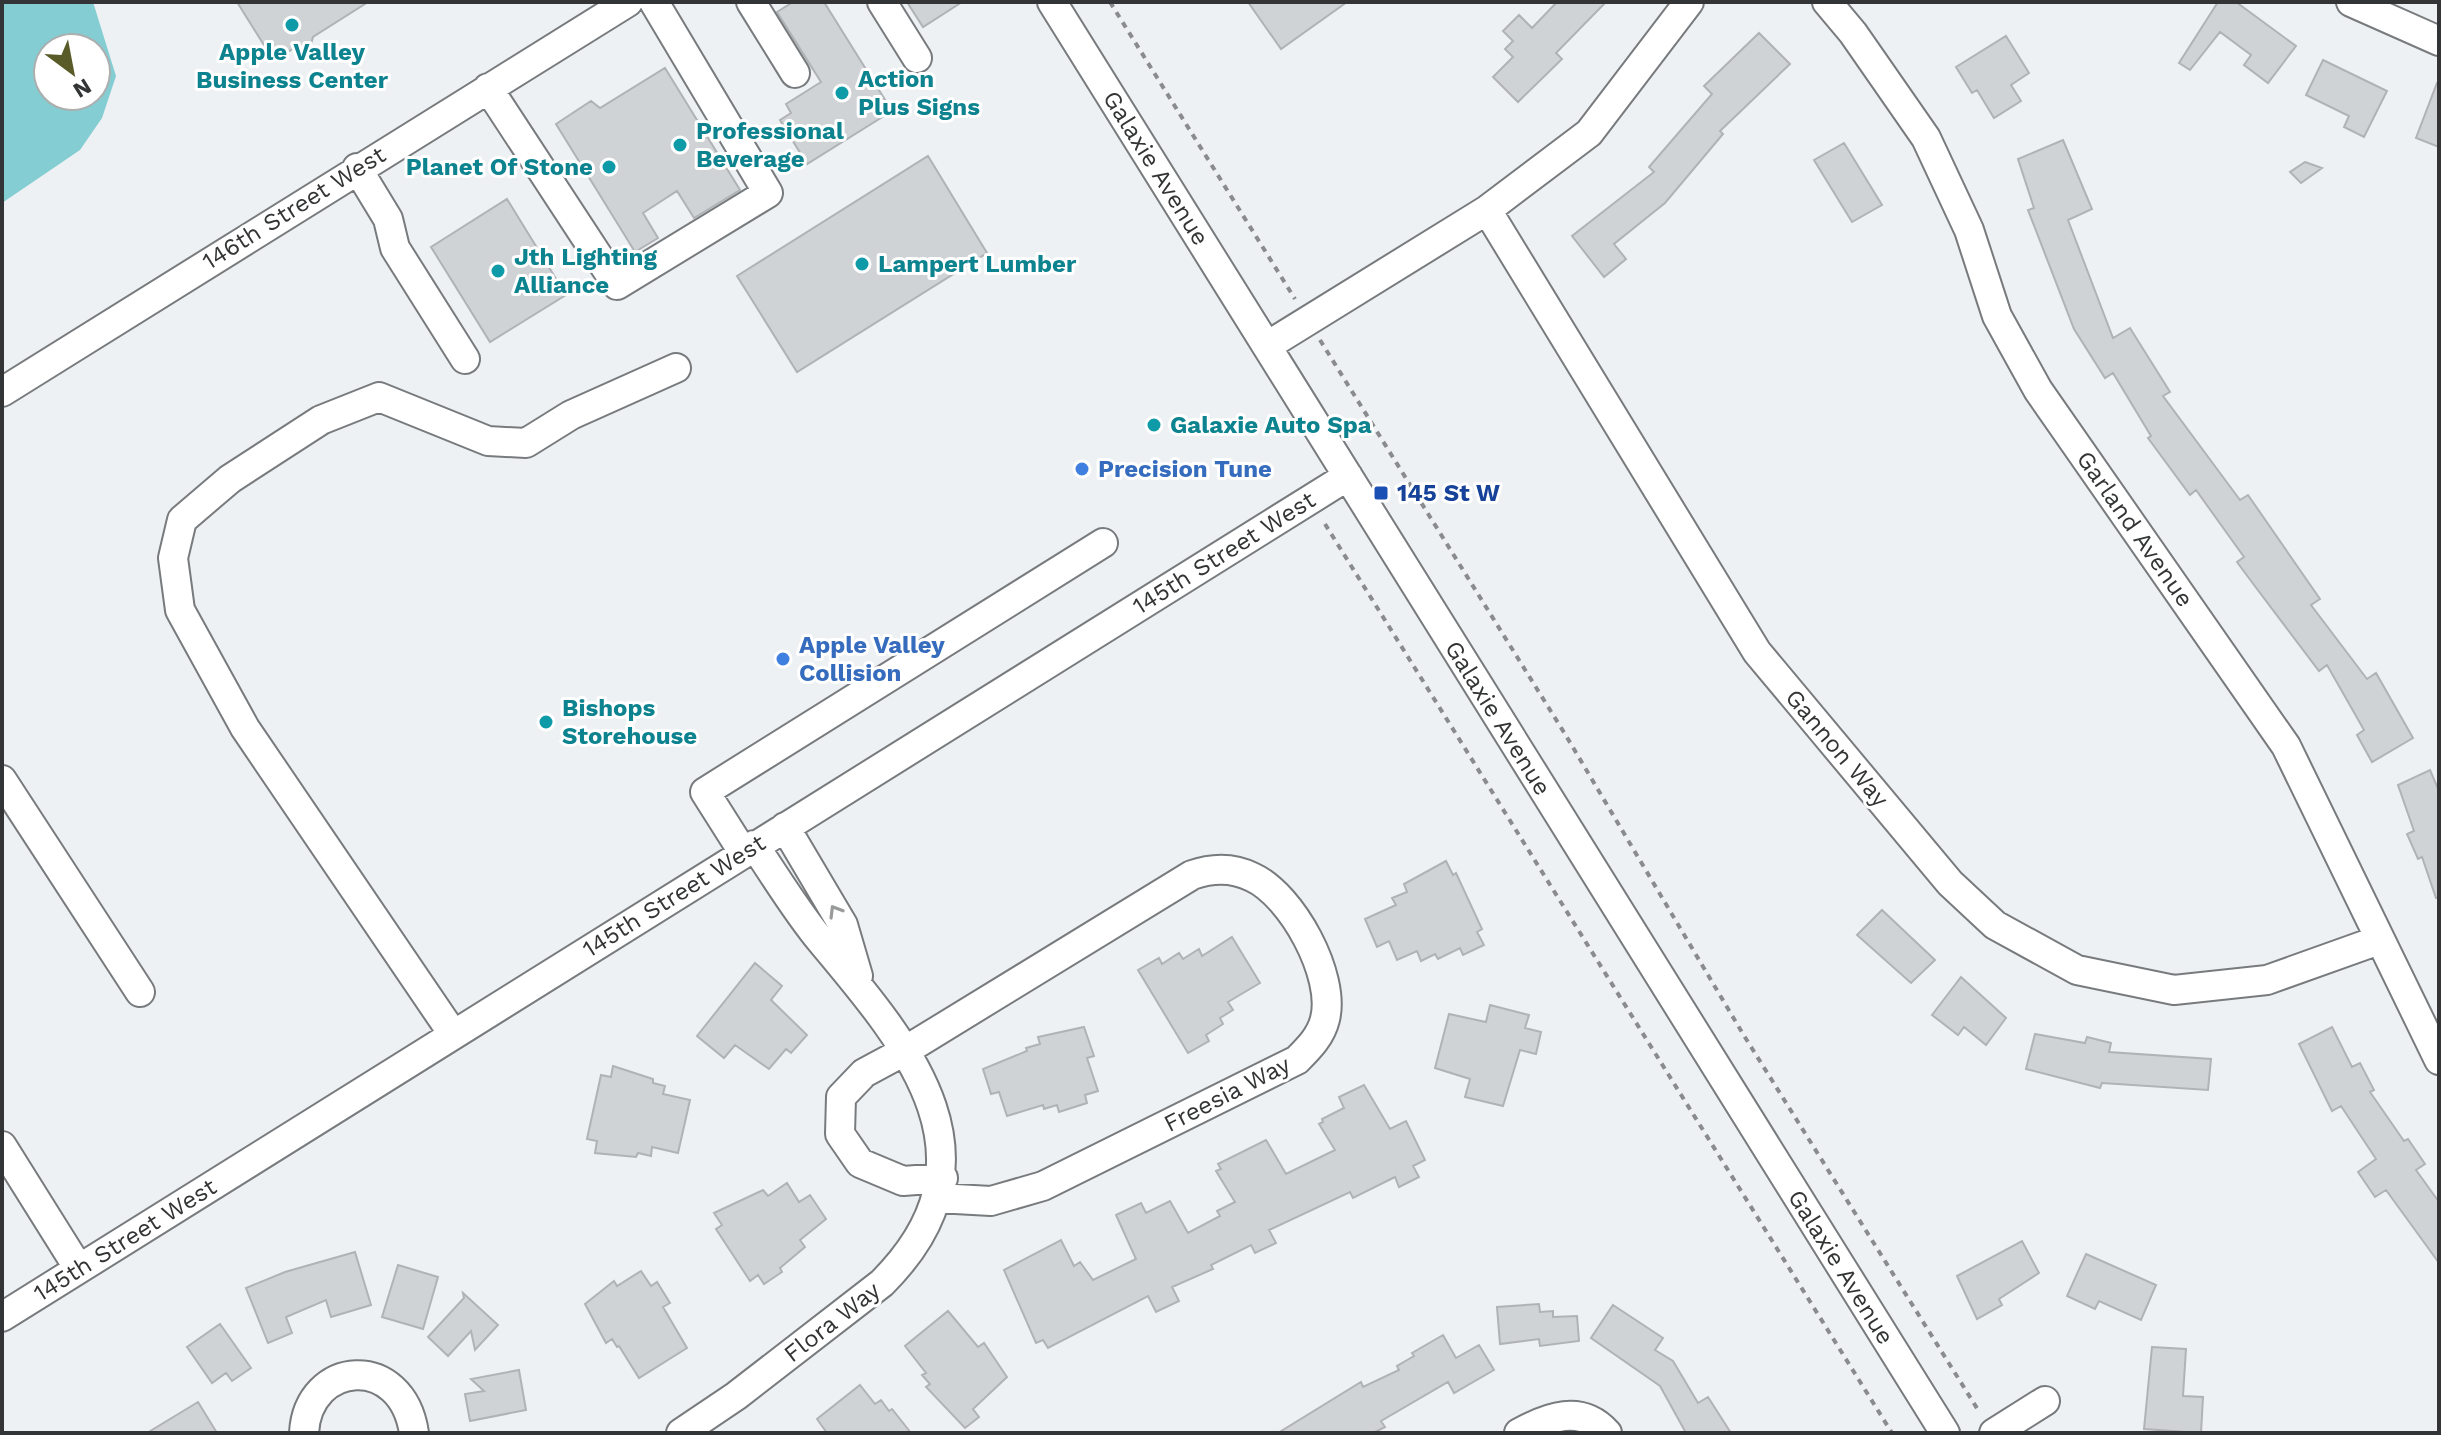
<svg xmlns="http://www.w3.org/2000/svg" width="2441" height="1435" viewBox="0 0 2441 1435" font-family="'Work Sans',sans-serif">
	<rect width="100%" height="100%" fill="#eef1f3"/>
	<path fill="#83cdd3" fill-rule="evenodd" d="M2,2H93L116,76L102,118L80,150L2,203ZM48,48H96V96H48Z"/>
	<path fill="#d0d3d5" stroke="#b0b3b6" stroke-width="2" d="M237,2H368L313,37L309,51L294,48L274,61Z
		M793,2H824L892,111L807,164L780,120L791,113L786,104L821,82L777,12Z
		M907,2H962L923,27Z
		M1248,2H1347L1281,49Z
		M1557,2H1606L1556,53L1562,59L1518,102L1493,77L1513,57L1505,49L1513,41L1503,31L1519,15L1532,28Z
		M2218,2H2236L2296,46L2268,83L2244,65L2251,55L2220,32L2190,70L2179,63Z
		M1759,33L1790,64L1720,131L1723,134L1665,203L1614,244L1626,259L1604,277L1572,236L1654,172L1649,167L1712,94L1704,86Z
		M2006,36L2029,73L2011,85L2021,101L1994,118L1977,90L1972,93L1956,67Z
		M2323,60L2387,91L2364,137L2344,127L2349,116L2306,95Z
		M665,68L740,190L694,218L677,191L643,213L658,238L635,252L556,124L591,101L600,108Z
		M2437,83H2439V147L2416,138Z
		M2063,140L2092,209L2068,220L2113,338L2130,328L2170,392L2163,396L2240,500L2248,495L2320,599L2311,605L2367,679L2376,673L2413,738L2372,762L2357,735L2364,730L2327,665L2319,671L2254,585L2237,562L2244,557L2196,490L2190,495L2148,438L2151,436L2113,373L2105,378L2074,329L2028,210L2034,208L2018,159Z
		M1844,143L1882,205L1852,222L1814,160Z
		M928,156L987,253L797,372L737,276Z
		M2305,162L2322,168L2301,183L2290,172Z
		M507,199L566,295L490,342L431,247Z
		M2430,770L2439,791V898H2436L2422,857L2418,859L2407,834L2414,831L2398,785Z
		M1446,861L1453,875L1456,873L1482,929L1477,932L1484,945L1463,955L1460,948L1438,959L1435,954L1421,961L1417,951L1397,960L1389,941L1377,947L1365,919L1396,905L1392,898L1407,892L1404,884Z
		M1882,910L1935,960L1911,983L1857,935Z
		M1232,937L1260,983L1228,1002L1233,1010L1220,1018L1223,1024L1206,1035L1209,1041L1188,1053L1138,970L1159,958L1162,964L1179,953L1183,959L1199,949L1202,956Z
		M755,963L782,986L771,1000L807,1035L791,1053L786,1049L769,1069L735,1045L724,1058L697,1036Z
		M1961,977L2006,1018L1986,1045L1964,1027L1958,1035L1932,1015Z
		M1490,1005L1529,1015L1525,1028L1541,1032L1536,1054L1520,1050L1503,1106L1465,1097L1470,1079L1435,1068L1449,1014L1486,1022Z
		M1084,1027L1094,1056L1087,1058L1098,1091L1085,1095L1087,1103L1059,1112L1057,1105L1044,1109L1043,1105L1007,1116L999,1092L991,1094L983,1069L1027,1051L1026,1048L1040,1044L1038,1037Z
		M2332,1027L2352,1067L2360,1063L2374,1090L2370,1092L2404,1141L2408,1139L2425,1164L2416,1170L2439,1202V1263L2386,1190L2375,1197L2358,1172L2376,1159L2341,1106L2332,1111L2299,1044Z
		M2035,1034L2085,1043L2087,1037L2111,1043L2109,1052L2211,1059L2208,1090L2102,1083L2100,1088L2026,1069Z
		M613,1066L653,1079V1083L665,1086L663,1094L690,1100L678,1153L652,1147L651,1156L638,1153L636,1157L595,1153L597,1141L587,1139L601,1075L611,1077Z
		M1364,1085L1390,1129L1406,1121L1425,1160L1413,1166L1419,1177L1399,1187L1395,1177L1353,1198L1350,1192L1269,1230L1276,1243L1255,1253L1251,1245L1211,1265L1213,1269L1172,1287L1179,1301L1156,1312L1148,1296L1048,1348L1043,1340L1036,1343L1004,1270L1061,1240L1074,1266L1080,1262L1093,1280L1136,1259L1116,1215L1141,1203L1146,1213L1170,1201L1188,1233L1220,1216L1217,1211L1235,1202L1216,1171L1221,1169L1218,1164L1266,1140L1286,1174L1335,1150L1319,1124L1323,1122L1322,1119L1344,1108L1339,1097Z
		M787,1183L799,1202L810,1195L826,1219L800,1240L805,1247L780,1268L782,1272L764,1284L758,1275L750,1281L716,1229L722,1225L714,1213L763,1190L768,1196Z
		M2022,1241L2039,1273L1999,1299L2002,1305L1977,1319L1957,1276Z
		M355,1252L371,1305L331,1317L326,1300L286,1317L292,1333L268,1343L246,1288L285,1272Z
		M2086,1254L2156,1285L2141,1320L2099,1301L2095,1309L2067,1296Z
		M398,1265L438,1277L423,1329L382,1317Z
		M641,1271L651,1286L657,1282L670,1303L663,1307L687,1348L639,1378L619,1346L617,1347L612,1339L606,1343L585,1304L614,1281L617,1286Z
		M463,1293L498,1325L475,1350L471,1331L448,1356L428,1337L464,1298Z
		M1539,1304L1540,1312L1553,1311V1317L1577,1316L1579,1341L1540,1346L1539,1339L1500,1344L1497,1307Z
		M1613,1305L1663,1338L1655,1350L1673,1361L1698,1403L1708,1397L1731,1433H1686L1660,1386L1591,1338Z
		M948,1311L978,1347L984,1343L1007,1377L973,1409L979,1417L965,1428L926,1387L930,1384L922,1375L926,1373L905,1346Z
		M220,1324L251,1368L232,1381L226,1373L212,1383L187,1347Z
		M1443,1335L1456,1358L1479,1345L1494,1370L1454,1393L1448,1382L1381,1421L1385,1427L1373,1433H1278L1361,1382L1363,1387L1399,1370L1397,1366L1414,1356L1412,1353Z
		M2152,1347L2186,1349L2183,1396L2203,1397L2201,1433L2144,1429Z
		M519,1370L526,1410L470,1421L465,1394L484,1391L471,1379Z
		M860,1385L875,1404L881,1400L889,1411L892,1409L911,1433H827L817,1419Z
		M198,1402L217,1433H147Z"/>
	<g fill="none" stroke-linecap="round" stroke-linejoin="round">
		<defs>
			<path id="minor" d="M751,2L795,73
				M882,2L917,58
				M1052,2L1945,1433
				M1827,2L1853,33L1926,138L1969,230L1997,316L2038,390L2286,746L2439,1060
				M2351,2L2439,41
				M488,88L617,285L768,193L654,2
				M357,168L388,219L395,248L465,359
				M1487,210L1757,652L1950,883L1995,925L2077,970L2174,990L2267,980L2379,940
				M1267,346L1487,210L1589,133L1689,2
				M2,392L628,2
				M2,780L140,992
				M785,827L843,925L858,976
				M743,852L705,792L1103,543
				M453,1034L245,728L180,610L173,558L182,520L230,479L321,420L379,397L488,441L526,443L571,415L676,368
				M2,1146L79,1269
				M937,1198L991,1201L1043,1186L1297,1060C1309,1048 1321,1036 1325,1019C1336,976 1292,895 1252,877C1232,867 1212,868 1192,875L903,1052L864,1073L841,1097L840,1134L860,1163L903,1181L943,1178
				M2,1317L1348,476
				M304,1433C308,1360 402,1352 414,1433
				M681,1433L736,1396L882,1283C1006,1159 910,1047 821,941C796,911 776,877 754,845
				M1519,1433C1548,1417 1581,1404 1607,1433
				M1994,1433L2045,1401"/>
		</defs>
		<use href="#minor" stroke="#787b7d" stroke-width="32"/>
		<path stroke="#898b8c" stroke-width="4" stroke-dasharray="6 6" stroke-linecap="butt" d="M1110,2L1295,299
			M1320,340L1565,734L1743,1034L1980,1413
			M1325,524L1892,1433"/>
		<use href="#minor" stroke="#fff" stroke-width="28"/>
	</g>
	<defs><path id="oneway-chevron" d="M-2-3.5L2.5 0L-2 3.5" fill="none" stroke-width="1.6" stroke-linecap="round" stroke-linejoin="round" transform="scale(2)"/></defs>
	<use stroke="#999a9a" href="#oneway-chevron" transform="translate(835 911) rotate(-121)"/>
	<g fill="#0f9aa8" stroke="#fff" stroke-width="3">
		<circle cx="292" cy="25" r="8"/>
		<circle cx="842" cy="93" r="8"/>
		<circle cx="680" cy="145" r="8"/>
		<circle cx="609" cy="167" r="8"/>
		<circle cx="862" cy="264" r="8"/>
		<circle cx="498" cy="271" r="8"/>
		<circle cx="1154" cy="425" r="8"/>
		<circle cx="546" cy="722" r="8"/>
	</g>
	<g fill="#3f7fe0" stroke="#fff" stroke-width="3">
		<circle cx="1082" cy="469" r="8"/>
		<circle cx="783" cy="659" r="8"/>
	</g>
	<rect fill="#1a4fb4" stroke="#fff" stroke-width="3" x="1373" y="485" width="16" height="16" rx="4"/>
	<g text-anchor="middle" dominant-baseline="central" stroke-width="6" stroke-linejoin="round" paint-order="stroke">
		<g font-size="24" font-weight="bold" fill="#0d838f" stroke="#fff" text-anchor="start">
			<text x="292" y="52" text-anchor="middle">Apple Valley<tspan x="292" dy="28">Business Center</tspan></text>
			<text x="858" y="79">Action<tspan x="858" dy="28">Plus Signs</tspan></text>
			<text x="696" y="131">Professional<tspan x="696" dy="28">Beverage</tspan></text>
			<text x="593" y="167" text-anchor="end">Planet Of Stone</text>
			<text x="514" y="257">Jth Lighting<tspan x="514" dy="28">Alliance</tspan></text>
			<text x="878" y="264">Lampert Lumber</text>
			<text x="1170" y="425">Galaxie Auto Spa</text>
			<text x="562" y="708">Bishops<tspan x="562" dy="28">Storehouse</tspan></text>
		</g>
		<g font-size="24" fill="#333435" stroke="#fff">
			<text transform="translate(1156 168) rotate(58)">Galaxie Avenue</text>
			<text transform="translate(294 208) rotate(-32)">146th Street West</text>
			<text transform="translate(2135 529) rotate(55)">Garland Avenue</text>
			<text transform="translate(1224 553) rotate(-32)">145th Street West</text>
			<text transform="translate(1498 718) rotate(58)">Galaxie Avenue</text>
			<text transform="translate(1837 748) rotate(50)">Gannon Way</text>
			<text transform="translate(674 896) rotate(-32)">145th Street West</text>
			<text transform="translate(1227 1094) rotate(-27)">Freesia Way</text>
			<text transform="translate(125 1240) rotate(-32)">145th Street West</text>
			<text transform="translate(1841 1267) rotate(58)">Galaxie Avenue</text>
			<text transform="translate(832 1322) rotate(-38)">Flora Way</text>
		</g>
		<g font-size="24" font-weight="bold" fill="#366cbe" stroke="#fff" text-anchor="start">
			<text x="1098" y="469">Precision Tune</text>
			<text x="799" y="645">Apple Valley<tspan x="799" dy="28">Collision</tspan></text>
		</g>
		<g font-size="24" font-weight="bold" fill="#164399" stroke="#fff" text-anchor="start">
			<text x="1397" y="493">145 St W</text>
		</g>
	</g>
	<rect width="2441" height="1435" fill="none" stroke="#333435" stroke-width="8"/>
	<g transform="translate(72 72) rotate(148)"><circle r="38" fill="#ffffff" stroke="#adaeae" stroke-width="2"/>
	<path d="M0-6L14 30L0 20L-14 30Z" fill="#595b28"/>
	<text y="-12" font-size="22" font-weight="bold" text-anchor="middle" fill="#333435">N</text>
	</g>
</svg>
